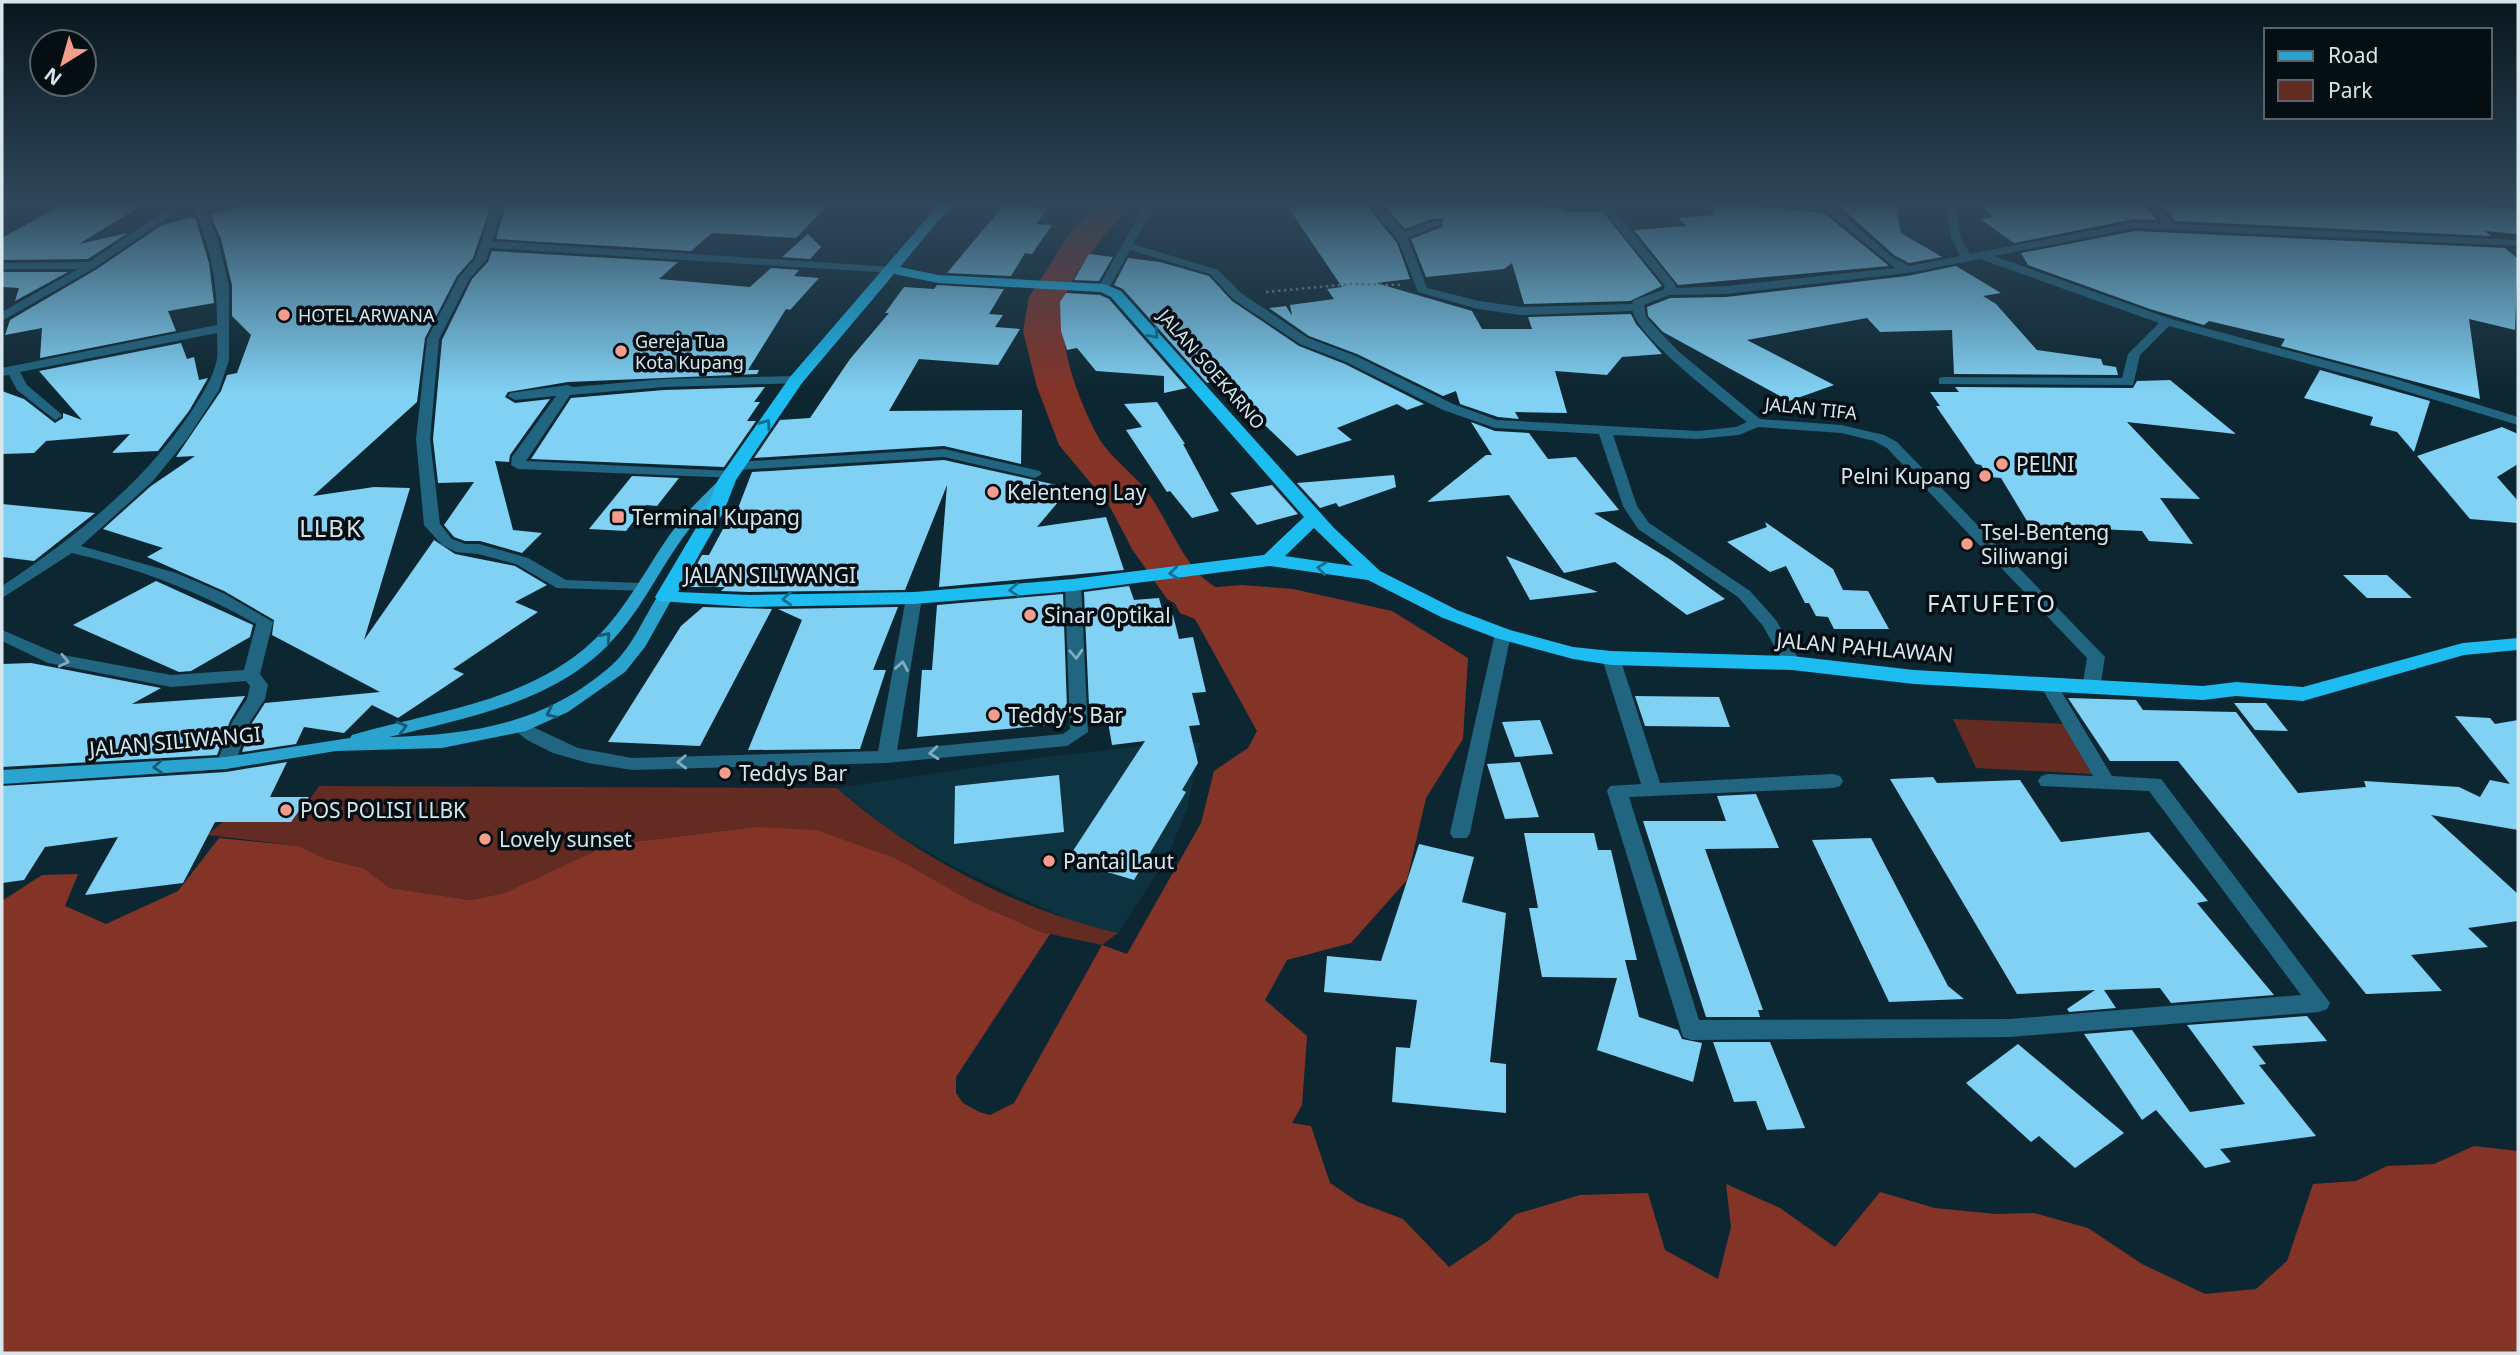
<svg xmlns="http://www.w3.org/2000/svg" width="2520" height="1355" viewBox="0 0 2520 1355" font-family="'Noto Sans',sans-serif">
	<rect width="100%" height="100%" fill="#0d2732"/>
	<path fill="#0d3240" d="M1200,743L1188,806L1167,858L1118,933L1076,923L958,869L894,833L837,788L1044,757L1152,745Z"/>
	<path fill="#642b22" d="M1953,719L2066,724L2093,774L1976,768Z
		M319,786L837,788C914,856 1018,910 1118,933L1102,945L1041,932L969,900L755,827L608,845L504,893L471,900L390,888L363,868L326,859L299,846L207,835L225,820L287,815L302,811Z"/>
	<path fill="#843327" d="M1242,585L1293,589L1392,611L1468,658L1463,739L1426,798L1407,880L1351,943L1287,960L1265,1000L1307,1036L1302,1105L1292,1123L1311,1126L1330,1183L1358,1202L1403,1219L1449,1267L1488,1241L1516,1214L1580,1195L1648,1193L1665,1250L1718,1279L1731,1227L1726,1184L1780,1208L1835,1247L1880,1192L1935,1208L1996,1214L2034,1213L2088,1228L2142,1264L2205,1294L2256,1289L2287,1261L2313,1184L2356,1181L2387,1166L2434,1164L2474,1146L2518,1151V1353H2V901L42,875L78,874L65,906L106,924L178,891L219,838L299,846L326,859L363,868L390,888L471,900L504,893L608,845L755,827L816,830L897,859L969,900L1041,932L1102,945L1127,954L1201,823L1214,771L1248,748L1257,731L1195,619L1180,613L1168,591Z"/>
	<path fill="#0d2732" d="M1050,934L1102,945L1014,1103L990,1115L979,1112L963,1103L956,1093V1077Z"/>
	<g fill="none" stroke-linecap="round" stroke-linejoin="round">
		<path fill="#843327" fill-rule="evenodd" d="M1098,202H1131C1112,230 1075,265 1065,298C1054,336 1080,406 1100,440C1114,462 1139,477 1153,500C1169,525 1180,554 1201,576C1222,597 1258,598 1276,624L1268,635L1250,640L1232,635L1167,599L1132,549L1109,505L1059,445L1037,387L1023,331L1029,297L1071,232Z"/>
	</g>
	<path fill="#81d1f4" d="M67,202H147L79,244L128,233L88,259L2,260V238Z
		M262,202H492L473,258L457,276L425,338L417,402L313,496L374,487L410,488L364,640L434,540L455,554L515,566L547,585L515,602L538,612L453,669L464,674L398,718L372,705L344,733L304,727L296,744L242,752L252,723L265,703L380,692L272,635L274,620L224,591L147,557L163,548L103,529L151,486L195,456L176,457L221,391L227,375L237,373L251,335L232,316V285L221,239L210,214Z
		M507,202H831L796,238L712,233L691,251L496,239Z
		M1297,202H1364L1397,243L1410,279L1376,283L1472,311L1482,329H1532L1528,317L1631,314L1636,324L1662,354L1622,357L1607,375L1555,371L1567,413L1515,412L1519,419L1498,417L1460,404L1456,391L1443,396L1357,354L1309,336L1269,308L1286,306L1292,316L1290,305L1334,299L1327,289L1342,287L1288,207H1297Z
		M1381,202H1527L1540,207H1561L1562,212H1603L1662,286L1630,301L1524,304L1512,263L1504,269L1426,277L1411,239L1442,227L1443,219H1432L1405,229Z
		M1717,202L1824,213L1889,266L1678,285L1634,230L1687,226L1678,218L1713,215Z
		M1835,202L1895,205L1901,233L1942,257L1909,263L1894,255Z
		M1979,202H2143L2157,220L2134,219L2014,243L1980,219L1993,217Z
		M2159,202H2377L2434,205L2431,203L2518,209V234L2485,231L2491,236L2175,221Z
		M1004,205L1048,208L1036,224L1052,225L1032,254L1025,253L1011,276L947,273Z
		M195,217L209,263L214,303L168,311L176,331L40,358L42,328L5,335L10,320L97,269L162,225Z
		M2135,231L2505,248L2518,259L2515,330L2469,319L2480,399L2281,346L2285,339L2209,321L2204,325L2150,309L2028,265L2021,253Z
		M808,234L821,247L810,259L782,257Z
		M492,251L678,262L659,279L750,287L771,268L799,270L794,276L819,278L790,310L786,309L748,370H759L757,374L568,382L508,392L505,397L515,403L550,399L510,455L509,462L495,461L513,530L542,533L522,553L480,541H465L454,537L444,525L474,482L438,483L433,439L442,340L472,279L488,262Z
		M1089,254L1113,257L1099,281L1074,280Z
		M1128,258L1160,262L1209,276L1232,301L1299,346L1345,364L1424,404L1407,410L1397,404L1337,428L1352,440L1297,456L1218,380L1207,383L1123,289L1114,285Z
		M1956,266L2001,293L1983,296L1996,304L2037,350L2101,359L2103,365L2116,367L2118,375L1954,374L1952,330L1880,332L1867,318L1747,340L1834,385L1789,401L1663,332L1648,316L1647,307L1670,298L1726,297L1907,276Z
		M2,272H68L15,301L19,288L2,287Z
		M937,285L1004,289L989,314L1003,315L995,327L1020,329L998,365L919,359L889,411L1022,410L1021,464L944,446L754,458L780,420L810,418L850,359L889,313H885L904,287L934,289Z
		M1066,293L1100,295L1109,299L1187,388L1164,393V376L1096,371L1077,348L1067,350L1061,331L1060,302Z
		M181,343L187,359L194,357L199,380L208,378L189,411L158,451L112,453L130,434L46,441L34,453L2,454V391L24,399L55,423L63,418V413L82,420L39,371Z
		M2320,370L2430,401L2414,452L2397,432L2370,425L2373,417L2304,398Z
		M2170,380L2236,434L2127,422L2200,499L2160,498L2193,544L2149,541L2142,531L2030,526L2001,478L1989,477L1981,465L1976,464L1936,406H1940L1930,392H1959L1955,387L2133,388L2137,381Z
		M765,387L754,402H760L747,421H756L724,467L531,459L571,398L664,390Z
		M1157,402L1185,444H1183L1219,511L1192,518L1170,491L1167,492L1126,430L1142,427L1124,404Z
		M1471,422L1495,431L1529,433L1548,459L1576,457L1619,510L1594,513L1671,560L1725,599L1687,615L1615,562L1564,573L1509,495L1427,502L1486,455H1492Z
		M2502,427L2518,434V464L2497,477L2518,501V523L2470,519L2417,456Z
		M944,460L1070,488L1037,527L1106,517L1124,570L939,587L947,485L905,590L749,592L721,591L725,587H684L702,555H709L723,529H730L752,472Z
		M1394,475L1396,487L1339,507L1336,503L1320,508L1297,483Z
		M632,476L679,478L657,506L646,505L626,531L589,529Z
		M1272,485L1298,514L1257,525L1230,493Z
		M2,504L95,513L34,561L2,557Z
		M1765,522L1833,569L1843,590L1868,591L1889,629H1834L1828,617L1816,616L1809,603H1805L1786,566L1770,572L1727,542L1767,527Z
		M1506,556L1598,592L1530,600Z
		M2343,575H2387L2412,598H2367Z
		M156,581L253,625L250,637L191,671L179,672L73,625Z
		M1129,586L1134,600L1159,598L1164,616L1173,615L1179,639L1193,637L1206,692L1192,693L1200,725L1189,726L1198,763L1182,790L1186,792L1134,880L1067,860L1145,741L1112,745L1105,704L1089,706L1084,592Z
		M1063,594L1067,709L1060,710L1061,724L917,737L922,670H932L937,605Z
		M703,607L772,609L700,746L608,742L681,626Z
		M898,607L873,670H886L860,749L748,750L802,620L778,609Z
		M31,663L161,688L132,704L245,696L230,721L217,755L2,767V664Z
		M1635,696L1719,697L1730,727L1645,726Z
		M2068,698L2136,700L2143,710L2236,712L2298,793L2366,787L2364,781L2459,787L2480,797L2490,780L2510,784L2455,716L2490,718L2495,724L2518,720V830L2431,815L2518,894V921L2468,928L2488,947L2411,955L2442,991L2366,994L2178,761H2110Z
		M2234,703H2266L2288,731L2255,730Z
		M1540,720L1553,754L1515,757L1502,722Z
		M287,762L270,797H309L291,822H215L183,883L85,895L118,837L45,847L24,880L2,883V786L226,772Z
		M1520,762L1539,817L1505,819L1487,764Z
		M1059,775L1064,832L954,844L955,786Z
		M1933,777L1937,783L2020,780L2061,842L2149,832L2208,901L2197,903L2274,995L2171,1003L2160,988L2104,990L2116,1008L2069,1012L2067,1009L2095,990L2017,994L1890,779Z
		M1756,794L1779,848L1705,849L1763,1010H1758L1760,1017H1706L1643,821H1726L1717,796Z
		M1524,833H1594L1598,850H1611L1637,960H1625L1639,1017L1678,1030L1682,1039L1702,1043L1693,1082L1597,1050L1617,978L1542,977L1529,908H1538Z
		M1871,838L1948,986L1964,999L1889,1002L1812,840Z
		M1419,844L1474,857L1462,902L1506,913L1490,1062L1506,1064V1113L1392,1102L1396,1047L1410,1048L1417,1000L1324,992L1327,956L1381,961Z
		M2307,1016L2327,1041L2252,1046L2266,1064L2259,1065L2316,1136L2220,1149L2231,1162L2205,1168L2156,1110L2142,1120L2084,1034L2132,1030L2190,1112L2245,1104L2187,1025Z
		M1713,1042H1770L1805,1128L1767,1130L1756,1101L1734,1102Z
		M2018,1044L2124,1133L2075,1168L2039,1136L2031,1142L1966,1083Z"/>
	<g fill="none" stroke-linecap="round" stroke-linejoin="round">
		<path stroke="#768a93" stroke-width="2.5" stroke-dasharray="2.5 3.5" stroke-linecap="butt" d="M1266,292L1351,284L1400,285"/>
		<path fill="#216580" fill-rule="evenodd" d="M178,202H190L96,267L2,321V312L78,269H2V263L89,262Z
			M192,202H202L218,240L229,286V360L219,390L187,439L153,481L81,546L176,573L223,593L273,622L260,674L268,685L265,699L250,722L235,763L233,768H219L217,763L232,722L247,699L250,686L246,681L171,687L48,663L2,641V630L58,654L171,675L244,670L256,624C198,591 137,568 72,553L2,598V586C74,538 142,485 191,412C201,396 213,379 217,359C218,351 217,341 217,333L20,372L27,385L60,413L62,416L55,420L17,390L9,375L2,376V368L217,325C217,275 210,248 192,202Z
			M495,202H505L492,241L893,267L899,270L893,273L490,248L486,260L470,278L439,339L430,439L440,524L452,539L465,544H479L528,558L566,580L640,583L648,588L646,591L557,588L516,564L478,554L456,552L442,545L424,525L416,439L427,339L459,277L475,259Z
			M1147,202H1157L1133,244L1218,270L1241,293L1308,338L1356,356L1453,404L1497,420L1698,431L1736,427L1747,422C1724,403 1636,336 1633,311L1521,315L1478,309L1418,292L1399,242L1367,202H1378L1404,232L1433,221H1441V225L1408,238L1427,288L1479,301L1521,307L1632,304L1634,300L1663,290L1665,286L1611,220L1603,202H1613L1620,217L1675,284L1676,288L1726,286L1895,268L1825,210L1782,205L1777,202H1832L1833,206L1892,257L1909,266L1960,256L1951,238L1944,202H1954L1961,238L1970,254L2135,222L2163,223L2146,202H2156L2174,224L2518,240V246L2135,228L1994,256L2171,319L2392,378L2518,417V425L2382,384L2169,326L2140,355L2133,385L1939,384V378L1944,377L2122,378L2128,354L2159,323L1980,259L1907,273L1726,294L1669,295L1644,305L1646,317L1678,351L1760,419L1841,425L1884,435L1897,442L2105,657L2100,688L2097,692H2085L2082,688L2087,658L1887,448L1874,441L1841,433L1758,427L1739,435L1698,439L1613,435L1637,506L1649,523L1750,591L1776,620L1801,663L1792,668L1786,667L1763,626L1738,597L1638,529L1623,506L1599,434L1495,428L1443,410L1346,362L1300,344L1233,299L1210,274L1130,250L1108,290H1100L1098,288L1104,277Z
			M796,376L803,380L801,383L664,387L570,395L526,461L731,471L738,475L736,478L518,469L511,465L512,457L556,396L515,400L508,396L510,393L568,385L573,387L664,379Z
			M944,449L1040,471L1042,474L1035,478L944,457L737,470L730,466L737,462Z
			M1073,580L1081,585L1088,732L1067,746L886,763L632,770L588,763L553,753L527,740L511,727L520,721L578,748L632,758L878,751L906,598L914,593L922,598L897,750L1063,734L1070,729L1065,585Z
			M1503,629L1511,634L1470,833L1467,838H1453L1450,833L1495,634Z
			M1611,653L1620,658L1660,783L1833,774L1840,776L1843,781L1840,786L1833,788L1629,797L1699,1020L2010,1019L2301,995L2149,791L2041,786L2038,781L2041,776L2048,774L2093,776L2040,685L2049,679L2055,681L2112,776L2161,779L2330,1003L2327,1009L2319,1012L2010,1037L1691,1040L1683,1037L1607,791L1610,786L1641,784L1602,658Z"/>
		<path fill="#2ba3cf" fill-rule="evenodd" d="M726,477L733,481C719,499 701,514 687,532C662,565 645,603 618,634C562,701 470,717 389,737C474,735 546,723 612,665C633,646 644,617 659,594H671L673,597L645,647L625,672L568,712L526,731L442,748L336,751L226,769L2,784V770L226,757L350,738L352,735C435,711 528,702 593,641C627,609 647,566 674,529C687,510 705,495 721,478Z"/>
		<path fill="#1dbcf1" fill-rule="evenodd" d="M941,202H954L900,267L938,275L1104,284L1121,291L1334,528L1380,571L1457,610L1510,630L1573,647L1611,651L1792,656L1914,670L2203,686L2236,682L2303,687L2463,643L2518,638V650L2464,655L2303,701L2236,696L2203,700L1914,684L1792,670L1611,665L1573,659L1496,638L1443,618L1368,580L1270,566L1073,591L914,604L749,607L658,601L655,597L706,511L718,480L790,377ZM894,274L938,283L1101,292L1111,297L1304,517L1264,555L1073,579L914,592L749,595L678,592L724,511L736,480L802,383ZM1314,528L1353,566L1285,556Z"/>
	</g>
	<defs><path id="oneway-chevron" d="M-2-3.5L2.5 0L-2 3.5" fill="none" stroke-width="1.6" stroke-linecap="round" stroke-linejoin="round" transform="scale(1.75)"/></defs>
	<g stroke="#126e8d">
		<use href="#oneway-chevron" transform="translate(1154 334) rotate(49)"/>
		<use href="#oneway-chevron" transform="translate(766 424) rotate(-55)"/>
		<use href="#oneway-chevron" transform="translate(1322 568) rotate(-172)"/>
		<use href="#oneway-chevron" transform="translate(1174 573) rotate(174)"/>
		<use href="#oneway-chevron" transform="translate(1014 590) rotate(176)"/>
		<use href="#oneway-chevron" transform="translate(787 599) rotate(177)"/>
	</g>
	<g stroke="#185871">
		<use href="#oneway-chevron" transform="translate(606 637) rotate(-48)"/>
		<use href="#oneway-chevron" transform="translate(551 713) rotate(155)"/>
		<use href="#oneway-chevron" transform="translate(402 727) rotate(-15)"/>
		<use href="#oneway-chevron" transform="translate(158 767) rotate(177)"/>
	</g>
	<g stroke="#85acbc">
		<use href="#oneway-chevron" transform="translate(1076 654) rotate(87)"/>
		<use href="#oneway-chevron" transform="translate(64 661) rotate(12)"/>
		<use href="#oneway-chevron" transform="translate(902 666) rotate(-80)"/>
		<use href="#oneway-chevron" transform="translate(934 753) rotate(175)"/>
		<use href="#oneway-chevron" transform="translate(682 762) rotate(178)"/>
	</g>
	<linearGradient id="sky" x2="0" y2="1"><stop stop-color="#07151c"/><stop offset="0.52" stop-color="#2f475a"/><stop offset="1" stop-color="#2f475a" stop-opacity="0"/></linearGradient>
	<rect width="2520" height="392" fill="url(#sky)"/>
	<g fill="#f49d8d" stroke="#050e13" stroke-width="2.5">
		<circle cx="284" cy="315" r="7"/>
		<circle cx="621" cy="351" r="7"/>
		<circle cx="2002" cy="464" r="7"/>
		<circle cx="1985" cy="476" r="7"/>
		<circle cx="993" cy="492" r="7"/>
		<rect x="611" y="510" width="14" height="14" rx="3.5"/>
		<circle cx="1967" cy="544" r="7"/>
		<circle cx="1030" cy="615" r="7"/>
		<circle cx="994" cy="715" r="7"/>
		<circle cx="725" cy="773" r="7"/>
		<circle cx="286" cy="810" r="7"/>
		<circle cx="485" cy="839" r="7"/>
		<circle cx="1049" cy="861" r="7"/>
	</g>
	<g text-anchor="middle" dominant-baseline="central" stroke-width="7" stroke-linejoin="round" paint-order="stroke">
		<g font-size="18" fill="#d7e6ed" stroke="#050e13" text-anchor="start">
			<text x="298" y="315">HOTEL ARWANA</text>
			<text x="635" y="341">Gereja Tua<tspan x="635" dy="21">Kota Kupang</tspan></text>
		</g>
		<g font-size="18" fill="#d7e6ed" stroke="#050e13">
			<text transform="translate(1212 369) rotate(49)">JALAN SOEKARNO</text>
			<text transform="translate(1811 408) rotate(6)">JALAN TIFA</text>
		</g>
		<g font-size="21" fill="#d7e6ed" stroke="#050e13" text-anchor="start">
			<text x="2016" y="464">PELNI</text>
			<text x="1971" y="476" text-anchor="end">Pelni Kupang</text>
			<text x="1007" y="492">Kelenteng Lay</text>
			<text x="632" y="517">Terminal Kupang</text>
			<text x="1981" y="532">Tsel-Benteng<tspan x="1981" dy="24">Siliwangi</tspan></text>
			<text x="1044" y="615">Sinar Optikal</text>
			<text x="1008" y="715">Teddy'S Bar</text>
			<text x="739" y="773">Teddys Bar</text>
			<text x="300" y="810">POS POLISI LLBK</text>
			<text x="499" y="839">Lovely sunset</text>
			<text x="1063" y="861">Pantai Laut</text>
		</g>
		<g font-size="21" fill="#d7e6ed" stroke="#050e13">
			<text x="770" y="575">JALAN SILIWANGI</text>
			<text transform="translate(1865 647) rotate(5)">JALAN PAHLAWAN</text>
			<text transform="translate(175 741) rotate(-5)">JALAN SILIWANGI</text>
		</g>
		<g font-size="24" letter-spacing="2" fill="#d7e6ed" stroke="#050e13">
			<text x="331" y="527">LLBK</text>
			<text x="1992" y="602">FATUFETO</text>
		</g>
	</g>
	<rect width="2520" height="1355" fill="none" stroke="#d7e6ed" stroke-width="7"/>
	<rect x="2264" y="28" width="228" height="91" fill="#050e13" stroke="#59646a" stroke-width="2"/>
	<rect x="2278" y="51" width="35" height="10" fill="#2ba3cf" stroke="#59646a" stroke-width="2"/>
	<text x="2328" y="63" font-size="21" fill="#d7e6ed">Road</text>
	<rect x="2278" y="80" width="35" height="21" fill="#642b22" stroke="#59646a" stroke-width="2"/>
	<text x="2328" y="98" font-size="21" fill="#d7e6ed">Park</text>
	<g transform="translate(63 63) rotate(217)"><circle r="33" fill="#050e13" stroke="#59646a" stroke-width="2"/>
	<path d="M0-5L12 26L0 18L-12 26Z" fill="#f49d8d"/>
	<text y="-10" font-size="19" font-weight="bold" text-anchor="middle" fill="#d7e6ed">N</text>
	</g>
</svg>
